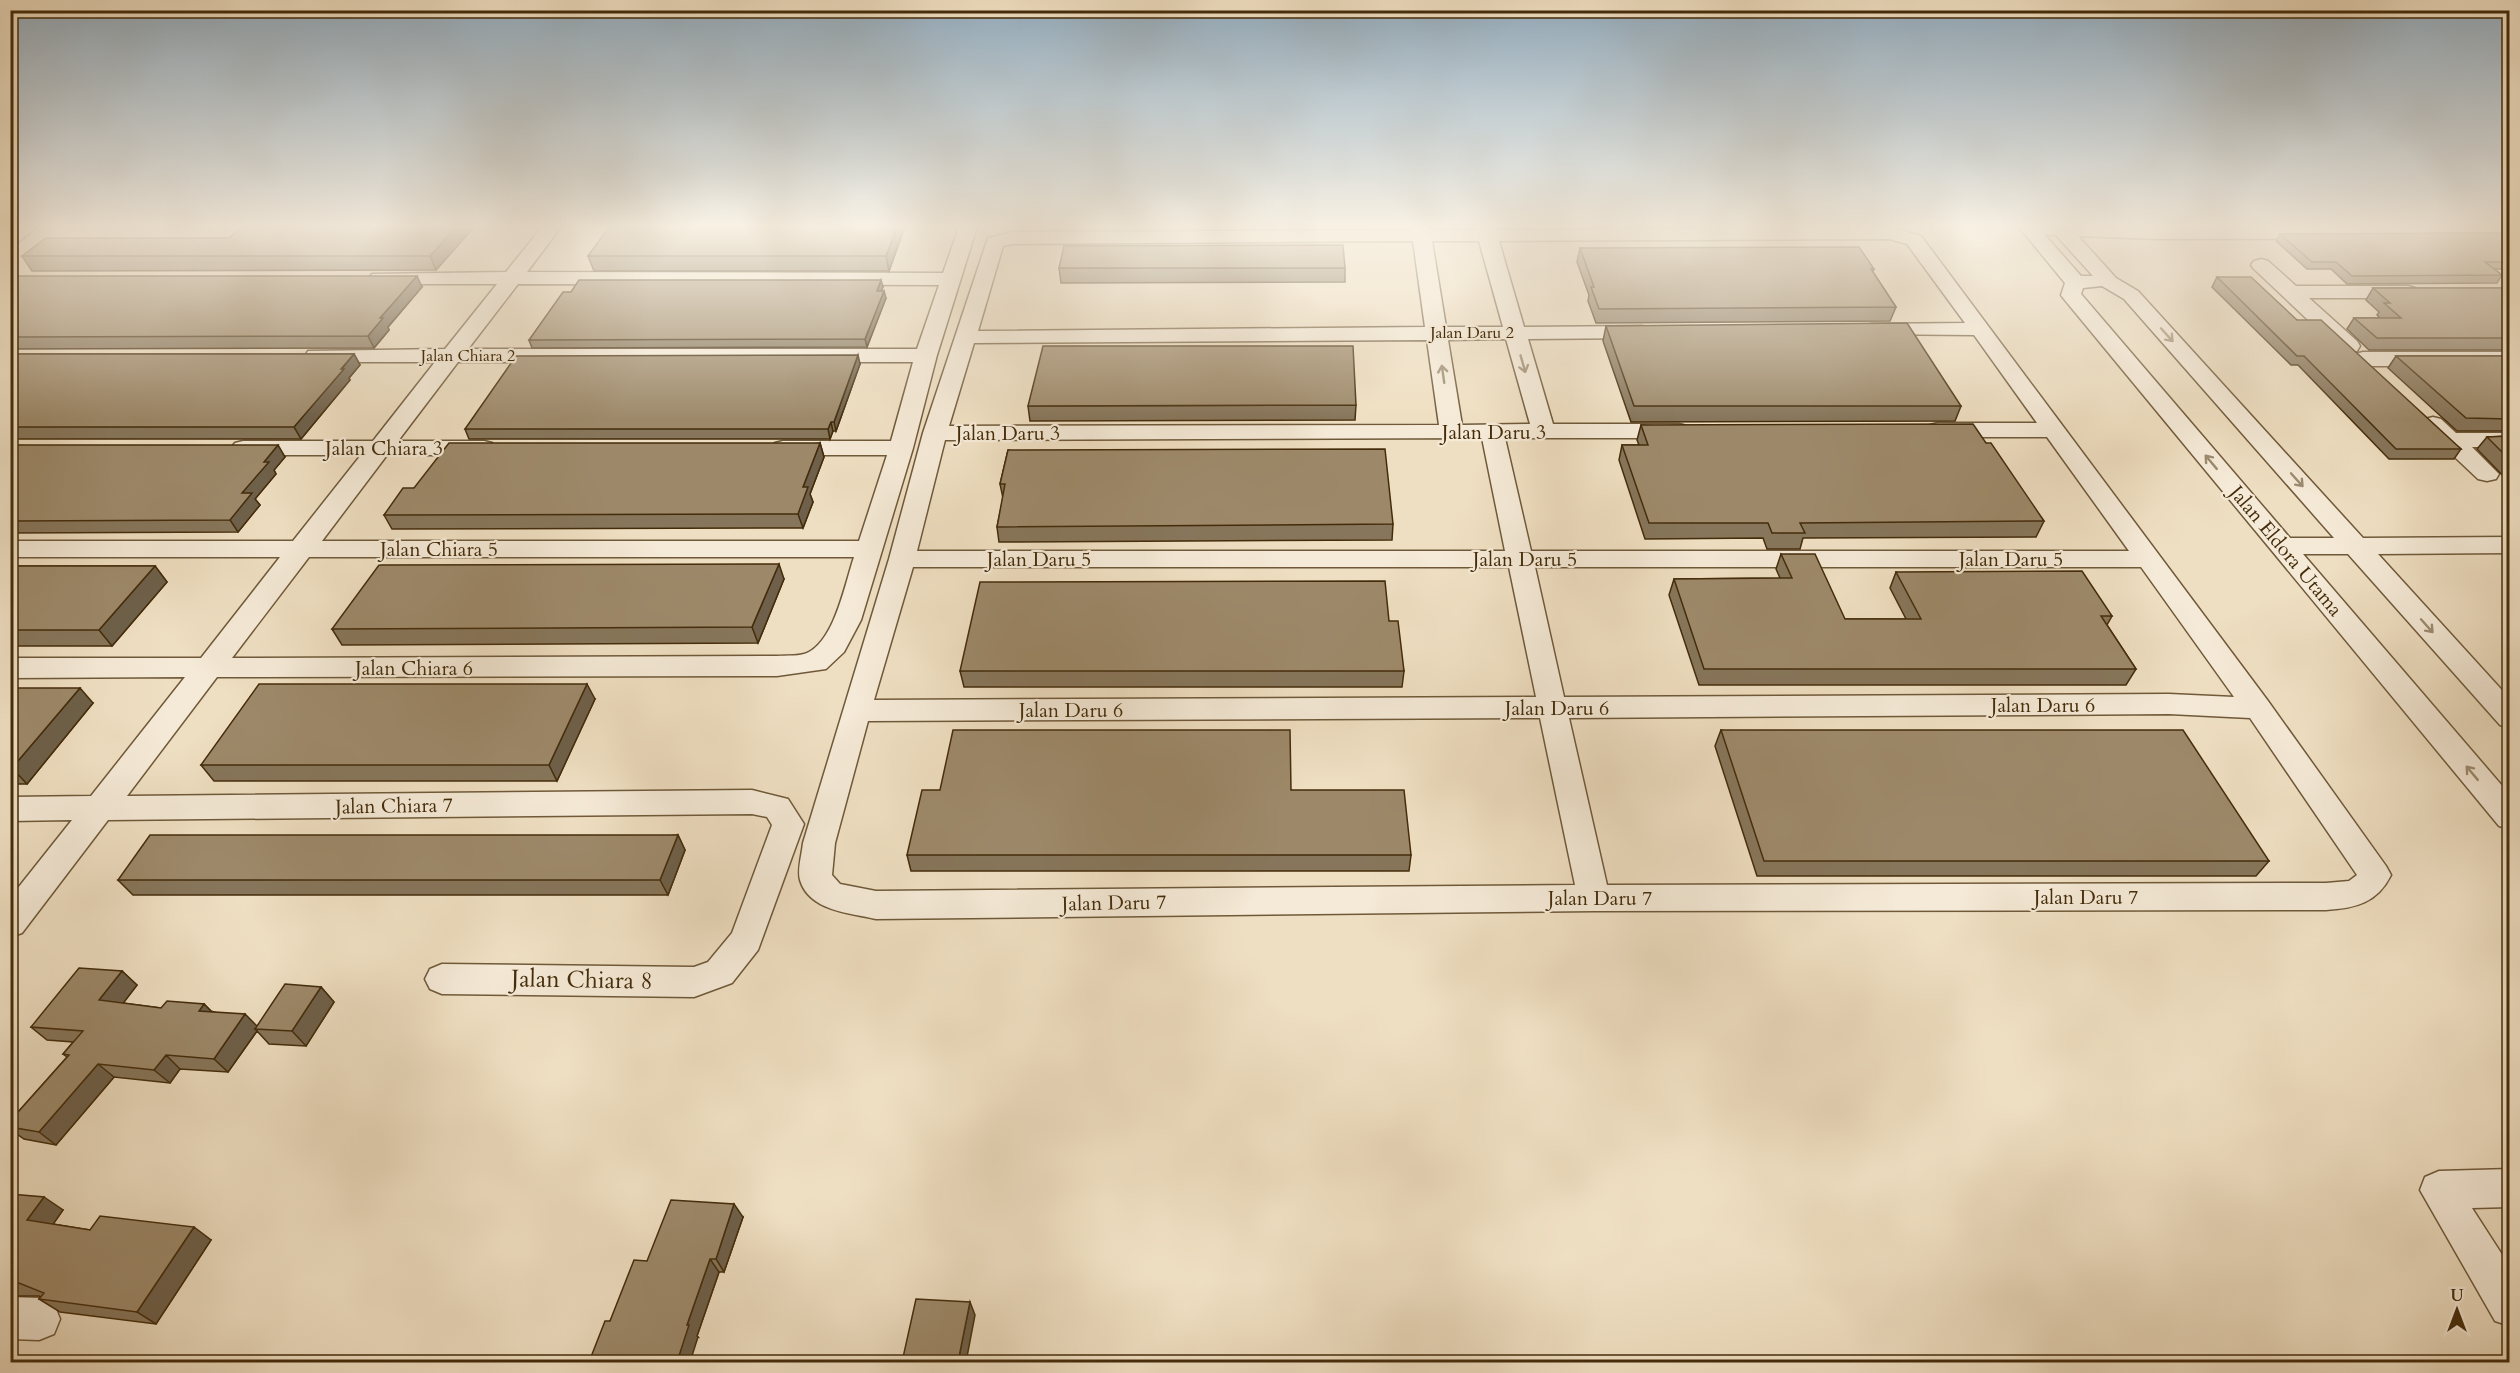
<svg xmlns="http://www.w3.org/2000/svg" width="2520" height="1373" viewBox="0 0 2520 1373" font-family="Cardo,serif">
	<rect width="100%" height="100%" fill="#efdfc2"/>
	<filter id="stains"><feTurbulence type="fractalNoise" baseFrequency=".00333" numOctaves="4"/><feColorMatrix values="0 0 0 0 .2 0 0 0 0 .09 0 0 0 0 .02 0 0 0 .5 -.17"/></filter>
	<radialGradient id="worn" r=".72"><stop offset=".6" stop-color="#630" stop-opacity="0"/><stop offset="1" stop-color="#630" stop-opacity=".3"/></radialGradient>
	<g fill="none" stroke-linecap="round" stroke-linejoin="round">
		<defs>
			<path id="minor" d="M15,227H36L17,243L10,245V230Z
				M542,227H561L527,272L943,273L959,227H977L937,355L913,448L861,620L844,652L826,669L777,676L217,677L127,796L752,790L788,799L804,824L758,950L732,983L694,997L442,994L430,989L425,979L430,969L442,964L694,967L708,962L732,933L772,825L767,817L752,814L108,820L22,933L10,937V898L72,820L10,821V797L91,796L185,677L10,678V658H201L280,557H10V541H293L361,455H243L235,453L231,448L235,443L243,441H373L435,362H316L308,361L305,356L308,351L445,349L497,284H379L372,282L369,278L372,274L506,272ZM518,284L939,285L917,349H468ZM458,362H913L891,441H783L775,443L771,448L775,453L783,455H887L859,541H322L387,455H484L492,453L496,448L492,443L484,441H398ZM309,557H854C845,584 835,638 809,652C801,657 786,655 777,656L232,658Z
				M1411,227H1429L1430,230H1476V227H1494L1495,230L1890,227L1921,236L2268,701L2386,866L2391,875C2377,903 2356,908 2326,910L1594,911L876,919C850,913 809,911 800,880C797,870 802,854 803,843L889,559L923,433L988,238L1013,232L1411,230ZM1889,239L1907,244L1965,323L1871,324L1864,326L1860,330L1864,334L1974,335L2037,423H1938L1930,425L1926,430L1930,435L1938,437H2047L2129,551H1531L1505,438H1679L1687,436L1691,431L1687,426L1679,424H1553L1528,339L1642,338L1649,336L1653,332L1649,328L1642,326L1524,327L1499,241ZM1413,241L1425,327L978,331L1003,246L1013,244ZM1432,241H1479L1503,327H1446ZM1506,339L1530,424L1462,425L1448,340ZM1427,340L1439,425L949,426L974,343ZM1482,438L1505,551H917L945,440ZM913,567H1509L1536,697L874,700ZM1535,567H2141L2234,697L2169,694L1564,697ZM2169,714L2250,718L2357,875L2349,881L2326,883L1607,885L1569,718ZM1540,718L1575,885L876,891L840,884L832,875L835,843L868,721Z
				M2019,227H2510V238L2158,239L2078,236L2116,278L2138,291L2363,538L2510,537V553L2378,554L2510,699V728L2500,725L2348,554H2303L2510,795V829L2499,826L2064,299L2061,295L2065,283ZM2045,235H2056L2093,276H2081ZM2102,286L2124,299L2334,538H2290L2081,294L2083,288Z
				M2261,259L2268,261L2296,286H2408L2415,288L2418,292L2415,296L2408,298H2309L2357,341L2360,346L2357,351L2349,352L2341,351L2254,269L2251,265L2254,261Z
				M2363,352H2510V366H2363L2355,364L2352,359L2355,354Z
				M2433,417L2441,419L2456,433H2510V447H2472L2499,474L2496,479L2487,481L2478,479L2425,429L2421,424L2425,419Z
				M2510,1169V1207L2472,1208L2510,1267V1326L2495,1321L2420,1190L2425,1177L2439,1171Z
				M10,1297L39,1298L54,1304L60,1319L54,1334L39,1340L10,1339Z"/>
		</defs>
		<use href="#minor" stroke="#6f5939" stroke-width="3"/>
		<use href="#minor" fill="#f5ead7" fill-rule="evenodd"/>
	</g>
	<path fill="#87765b" stroke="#442c0b" stroke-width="1.5" d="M474,227L436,270L32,271L22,256L229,238Z
		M904,229L889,271H594L588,256Z
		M2510,233V269H2494L2502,275L2497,283L2347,284L2331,269H2307L2276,241L2280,234Z
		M1580,248L1874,269L1873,272L1896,307L1890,321L1596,323L1588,301L1589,295L1577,262Z
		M1059,268H1345V282L1061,283Z
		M10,276L422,287L388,327L389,330L374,348L10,349Z
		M2217,277L2297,320L2461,449L2454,459H2389L2298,365H2291L2212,287Z
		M883,287L881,291L886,298L867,347L532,348L529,340Z
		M2373,288H2510V350H2369L2347,329L2354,318H2380L2377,315L2379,312L2366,300Z
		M1606,326L1961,406L1955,421L1631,422L1603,341Z
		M10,354H354L360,365L349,378L350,380L301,439H10Z
		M2396,356H2510V431H2457L2388,368Z
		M860,364L836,431H833L830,439H469L465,429Z
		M1356,405L1355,420L1030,421L1028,406Z
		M1641,425L1986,443L2044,521L2036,537L1803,538L1800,549H1767L1763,538L1645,539L1619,460L1622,445H1639L1637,440Z
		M2510,436V483L2477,449L2487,437Z
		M820,443L824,457L810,494L813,502L803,528L392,529L384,515L414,488Z
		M10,445L285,457L274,470L276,474L255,499L260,505L238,532L10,533Z
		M1008,450L1393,524L1392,540L999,542L997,527L1003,498L1000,484Z
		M1781,554L1845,619H1906L1890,588L1896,572L2112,616L2107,625L2136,669L2126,685H1699L1669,595L1674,579L1780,578L1776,569Z
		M10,566H155L167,582L112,646H10Z
		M784,579L758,643L342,645L332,629Z
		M1389,621L1404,671L1402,687H964L960,671Z
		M10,688L93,703L27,784H10Z
		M595,699L557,781H214L201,765Z
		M1721,730L2269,861L2256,876H1757L1715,746Z
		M1291,790L1411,855L1409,871H911L907,855Z
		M678,835L685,850L668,895H133L118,880Z
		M122,971L137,985L123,1003L161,1008L204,1004L211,1011L257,1026L321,987L334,1002L306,1046L269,1044L257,1031L228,1072L180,1069L170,1083L114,1077L56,1145L24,1139L10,1129V1121L67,1057L63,1054L73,1042L47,1040L31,1027Z
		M10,1194L63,1210L53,1224L90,1230L211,1240L156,1324L60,1312L39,1299L41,1297L39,1296H10Z
		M743,1217L724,1272H719L697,1336L698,1337L610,1321L647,1261Z"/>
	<path fill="#6e604a" stroke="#442c0b" stroke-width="1.5" d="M456,227H474L436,270L430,256Z
		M897,227H904V229L889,271L886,256Z
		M417,276L422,287L388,327L389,330L374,348L368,336L380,318Z
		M881,280L883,287L878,298L877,291Z
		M884,291L886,298L867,347L865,339Z
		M354,354L360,365L349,378L350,380L301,439L294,427Z
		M858,355L860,364L836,431L834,422Z
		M831,422L833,431L830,439L828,429Z
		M820,443L824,457L810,494L813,502L803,528L798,514L803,487Z
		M278,445L285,457L274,470L276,474L255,499L260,505L238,532L230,520L242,493L264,462Z
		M779,564L784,579L758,643L752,627Z
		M155,566L167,582L112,646L99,630Z
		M587,684L595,699L557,781L549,765Z
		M80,688L93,703L27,784L12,768Z
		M678,835L685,850L668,895L660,880Z
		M122,971L137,985L115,1014L99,1000Z
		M321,987L334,1002L306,1046L292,1031Z
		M204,1004L218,1018L199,1011Z
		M245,1014L259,1028L255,1029L257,1031L228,1072L214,1059Z
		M166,1055L180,1069L170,1083L154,1070Z
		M98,1064L114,1077L56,1145L39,1132Z
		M44,1197L63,1210L47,1233L27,1220Z
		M734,1204L743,1217L724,1272L716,1259Z
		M194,1227L211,1240L156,1324L137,1312Z
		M710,1259L719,1272L697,1336L698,1337L690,1362H677L687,1325Z
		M970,1302L975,1315L966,1362H958Z"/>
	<path fill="#9d896a" stroke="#442c0b" stroke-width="1.5" d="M241,227H456L430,256H22L46,238H229Z
		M609,227H897L886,256H588Z
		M2510,233V262H2485L2502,275L2352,276L2336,262H2312L2280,234Z
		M1343,245L1345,268H1059L1064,246Z
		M1859,247L1874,269H1871L1896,307L1599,309L1591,287H1594L1580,248Z
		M10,276H417L380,318H383L368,336L10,337Z
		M2217,277H2251L2297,320H2321L2461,449H2396L2304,356H2297Z
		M579,280H881L877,291H884L865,339L529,340L563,292H571Z
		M2373,288H2510V338H2377L2354,318H2401L2384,303H2390Z
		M1907,323L1961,406H1634L1606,326Z
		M1043,346H1353L1356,405L1028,406Z
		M10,354H354L341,369H344L294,427H10Z
		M858,355L834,422H831L828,429H465L516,356Z
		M2396,356H2510V419L2466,418Z
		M1973,424L1986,443H1991L2044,521L1800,523L1805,533H1772L1768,523H1649L1622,445H1648L1641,425Z
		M2510,436V460L2487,437Z
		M449,443H820L803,487H808L798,514L384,515L403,488H414Z
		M10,445H278L264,462H269L242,493H252L230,520L10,521Z
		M1385,449L1393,524L997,527L1005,484H1000L1008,450Z
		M1781,554H1815L1845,619H1921L1896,572L2082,571L2112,616H2101L2136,669H1704L1674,579L1792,578Z
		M779,564L752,627L332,629L379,565Z
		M10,566H155L99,630H10Z
		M1385,581L1389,621H1398L1404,671H960L980,582Z
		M259,684H587L549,765H201Z
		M10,688H80L12,768H10Z
		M953,730H1290L1291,790H1404L1411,855H907L922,790H940Z
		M1721,730H2183L2269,861H1764Z
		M150,835H678L660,880H118Z
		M79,968L122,971L99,1000L161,1008L167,1001L204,1004L199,1011L245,1014L214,1059L166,1055L154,1070L98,1064L39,1132L10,1127V1121L69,1055L63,1054L83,1031L31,1027Z
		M285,984L321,987L292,1031L255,1029Z
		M10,1194L44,1197L27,1220L90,1230L100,1216L194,1227L137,1312L39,1299L44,1293L19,1283H10Z
		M671,1200L734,1204L716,1259H710L687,1325H689L677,1362H589L605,1321H610L634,1260L647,1261Z
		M916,1299L970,1302L958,1362H902Z"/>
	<defs><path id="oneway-shaft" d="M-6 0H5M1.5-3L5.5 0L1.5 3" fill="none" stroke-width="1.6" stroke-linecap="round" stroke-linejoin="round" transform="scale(1.5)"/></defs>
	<g stroke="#9c8b71">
		<use href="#oneway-shaft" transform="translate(2167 335) rotate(48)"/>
		<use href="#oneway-shaft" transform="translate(1523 364) rotate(74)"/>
		<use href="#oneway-shaft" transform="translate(1443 374) rotate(-98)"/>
		<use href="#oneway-shaft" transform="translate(2211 462) rotate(-130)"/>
		<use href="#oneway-shaft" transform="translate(2297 480) rotate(48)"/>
		<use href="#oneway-shaft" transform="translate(2427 626) rotate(48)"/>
		<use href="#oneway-shaft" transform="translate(2472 773) rotate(-130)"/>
	</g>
	<linearGradient id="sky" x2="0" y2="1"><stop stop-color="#93adc0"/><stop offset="0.54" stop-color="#f8f1e4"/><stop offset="1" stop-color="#f8f1e4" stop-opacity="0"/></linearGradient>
	<rect width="2520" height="419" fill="url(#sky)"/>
	<g text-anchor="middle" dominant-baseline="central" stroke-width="4.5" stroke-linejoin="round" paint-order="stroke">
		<g font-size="16" fill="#442c0b" stroke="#f5ead7">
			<text x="1472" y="333">Jalan Daru 2</text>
			<text x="468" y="356">Jalan Chiara 2</text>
		</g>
		<g font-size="20" fill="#442c0b" stroke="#f5ead7">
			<text x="1494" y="432">Jalan Daru 3</text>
			<text x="1008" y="433">Jalan Daru 3</text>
			<text x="384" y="448">Jalan Chiara 3</text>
			<text x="439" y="549">Jalan Chiara 5</text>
			<text transform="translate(2286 551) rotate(50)">Jalan Eldora Utama</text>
			<text x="1039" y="559">Jalan Daru 5</text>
			<text x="1525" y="559">Jalan Daru 5</text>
			<text x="2011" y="559">Jalan Daru 5</text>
			<text x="414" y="668">Jalan Chiara 6</text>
			<text x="2043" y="705">Jalan Daru 6</text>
			<text x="1557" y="708">Jalan Daru 6</text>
			<text x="1071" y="710">Jalan Daru 6</text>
			<text transform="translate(394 806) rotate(-1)">Jalan Chiara 7</text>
			<text x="2086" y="897">Jalan Daru 7</text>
			<text x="1600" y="898">Jalan Daru 7</text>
			<text transform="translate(1114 903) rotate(-1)">Jalan Daru 7</text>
		</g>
		<g font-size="24" fill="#442c0b" stroke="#f5ead7">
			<text transform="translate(582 980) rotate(1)">Jalan Chiara 8</text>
		</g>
	</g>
	<rect width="2520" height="1373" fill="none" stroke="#efdfc2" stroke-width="36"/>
	<rect x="12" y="12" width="2496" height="1349" fill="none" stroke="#442c0b" stroke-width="3"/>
	<rect x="18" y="18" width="2484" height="1337" fill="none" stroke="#442c0b" stroke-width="1.5"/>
	<g transform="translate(2457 1310)" stroke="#f5ead7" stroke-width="4.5" paint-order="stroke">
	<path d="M0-4.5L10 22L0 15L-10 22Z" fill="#442c0b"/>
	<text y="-9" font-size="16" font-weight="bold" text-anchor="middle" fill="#442c0b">U</text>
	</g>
	<rect width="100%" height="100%" filter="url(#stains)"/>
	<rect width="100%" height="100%" fill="url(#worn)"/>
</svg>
